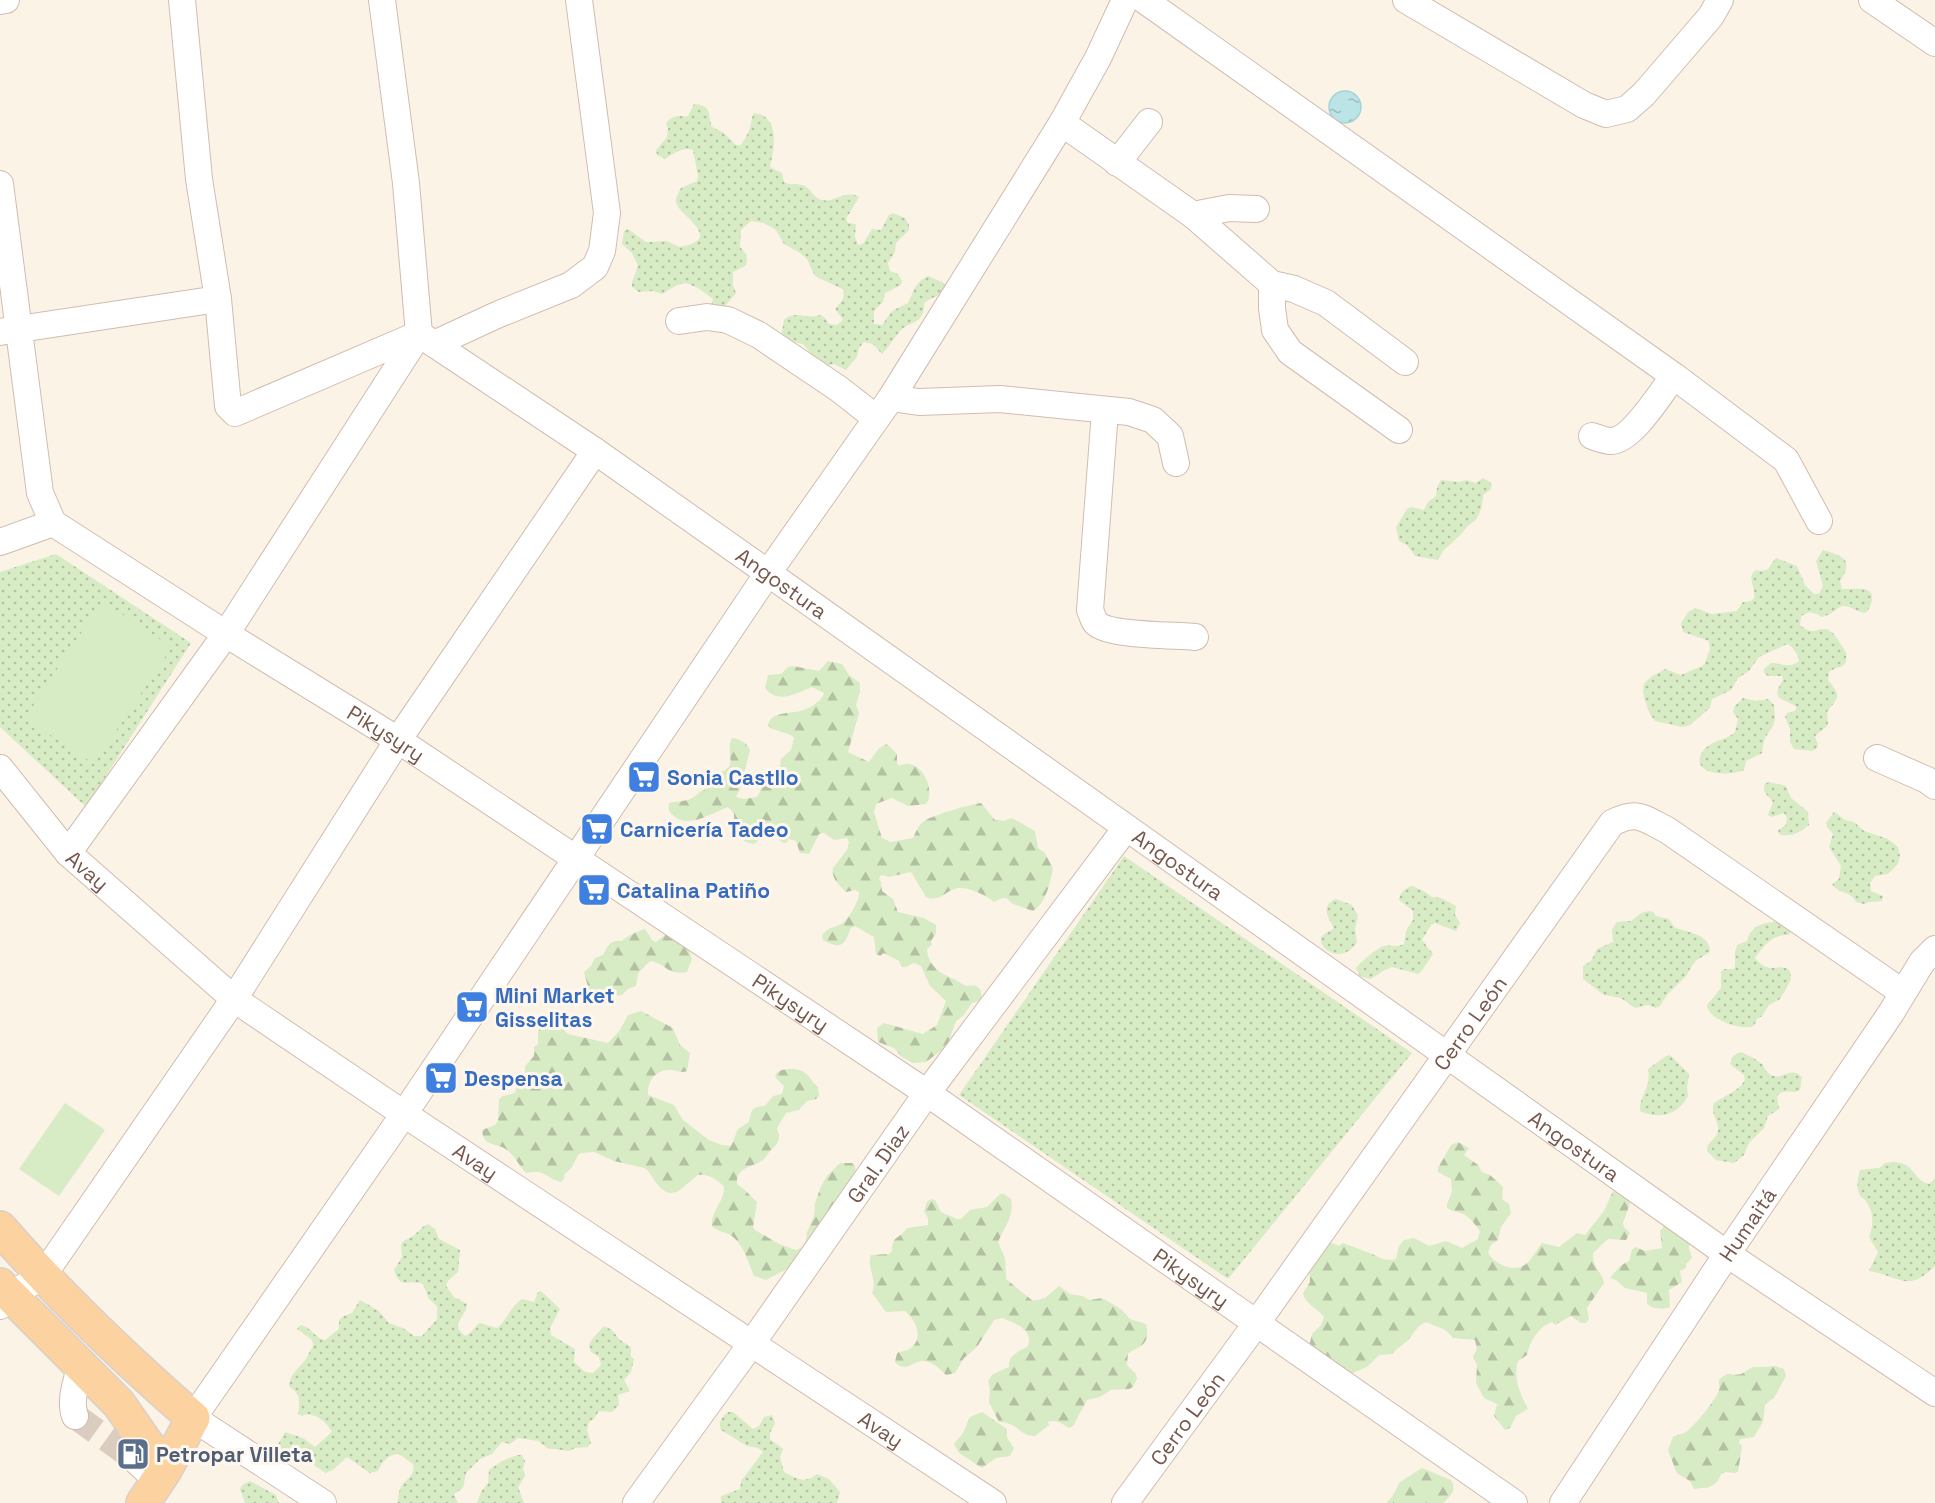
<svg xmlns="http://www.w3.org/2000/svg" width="1935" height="1503" viewBox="0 0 1935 1503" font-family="'Space Grotesk',sans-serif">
	<defs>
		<pattern id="grass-dots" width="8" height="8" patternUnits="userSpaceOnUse" patternTransform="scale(1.5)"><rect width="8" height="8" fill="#d7ebc5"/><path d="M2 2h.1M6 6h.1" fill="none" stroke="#b3c1a2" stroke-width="1.8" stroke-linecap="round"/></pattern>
		<pattern id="forest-firs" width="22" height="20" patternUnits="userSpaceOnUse" patternTransform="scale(1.5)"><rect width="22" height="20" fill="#d7ebc5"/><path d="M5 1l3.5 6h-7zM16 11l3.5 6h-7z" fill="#b3c1a2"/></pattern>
		<pattern id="water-ripples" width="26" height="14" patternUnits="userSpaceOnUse" patternTransform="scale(1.5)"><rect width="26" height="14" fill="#bbe4e7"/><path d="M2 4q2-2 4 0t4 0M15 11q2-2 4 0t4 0" fill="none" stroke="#9dbcbd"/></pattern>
	</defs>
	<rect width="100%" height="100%" fill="#fcf3e7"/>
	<path fill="url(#grass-dots)" d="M694,104C713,106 707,113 712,127L724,133L736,145H741C744,140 749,133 750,127C752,121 751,118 754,113C781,116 774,149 770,167L782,173L784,182C792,186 796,183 803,185C811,188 813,198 822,200C835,203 845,189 859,197L846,219L848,223L856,224L855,237L858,245L863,244L872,229L881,230L889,215L893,213L905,218L909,225V230L896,243L895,252L888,263L890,271L898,274L902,281L901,285L885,293L883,302L874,311V324L882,325L892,311L908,303C915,290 913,284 928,276L944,283L945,287L940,295C914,304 930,306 920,318C916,323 908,324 903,328C895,336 890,346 882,354L873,344L864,342L859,348L857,357L846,370L834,364L825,366L817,361L803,344L784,340L781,337L784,320C795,309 807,320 820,315L824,317L829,324L837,325L843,320L835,309L843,299L844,290L815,276L807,259L800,253L784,244L776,230L764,223L751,221L741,230L740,247L746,254L747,262L745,266L733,272V285L736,293L722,310L710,308L713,299L698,288L686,283L677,285L662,294L653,291L639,292L632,287V282L638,266L632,253L622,244L624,231L628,229L646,242L667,241L679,247C728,239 676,214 676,202C675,198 679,192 681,188L697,181L698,176L693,150C684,146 673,154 665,159L657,155L656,150L667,137L668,128L666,124C672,114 678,117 688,116Z
		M1483,478L1490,482L1492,486L1490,490L1483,495C1483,502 1481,512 1477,518C1475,522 1469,524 1466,528C1460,536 1453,542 1446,548C1442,551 1441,556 1438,560L1415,556L1407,545L1399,541L1396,527L1407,509L1411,507L1424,510L1428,502L1436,496L1437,487L1441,480L1459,482L1467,480L1476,483Z
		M1823,550C1844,556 1854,560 1840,581L1842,589C1851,590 1875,584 1872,600C1871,605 1869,610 1865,613C1857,612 1851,606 1844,606C1838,605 1834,615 1821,617L1817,614L1809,612L1801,616L1800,625C1812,636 1815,628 1827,629L1834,634L1846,652C1848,671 1840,664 1829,672L1828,680C1841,697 1840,695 1827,712L1828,725L1815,736L1818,745L1816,749L1812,751L1794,749L1790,742V729L1785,717L1787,713L1795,711L1797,707C1784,698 1769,701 1783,680L1782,676H1768L1764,673V669L1771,663C1780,663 1791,669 1799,661C1799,656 1793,646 1787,644L1759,657L1749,671L1738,678L1731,690L1712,699L1710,708L1690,725L1682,727L1655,721C1650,715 1648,710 1646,703C1638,681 1647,680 1665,669L1681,675L1704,665L1710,649L1709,641L1683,632L1681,623L1688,612L1695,608L1712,614L1737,611L1743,602L1751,601L1754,598C1757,588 1745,577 1756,570C1770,573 1768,567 1776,558L1797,566L1805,585L1814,594H1819L1823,586L1816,561Z
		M56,554L191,643L86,807L0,727V572Z
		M1743,698L1756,701L1768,699L1774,705C1776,724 1775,723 1765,738C1763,743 1763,748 1762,753L1746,761L1744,770C1730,777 1687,775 1703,751C1711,740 1726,741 1735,732L1738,719L1733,712L1734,707Z
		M1769,782L1786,786L1791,798L1808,812L1809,825C1801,832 1789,838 1779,834L1778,830L1786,825L1787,817L1784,813L1772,817L1768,815L1773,802C1769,795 1761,794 1765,784Z
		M1834,812L1845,820L1854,822L1864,831L1888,839L1898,847L1900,856L1898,864L1888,874L1875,876L1870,883L1871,891L1883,896L1882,901L1869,902L1864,904L1856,902C1851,891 1839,894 1832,884L1839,879L1841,866L1829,847L1833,834L1827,827L1826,823Z
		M1124,856L1412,1053L1228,1279L959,1095Z
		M1413,886L1425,892L1432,897L1441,898L1456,906L1455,915L1460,923L1456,931L1435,923L1431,925L1422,940L1433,954L1421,972L1418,974L1392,967C1386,968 1377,976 1370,979L1360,976L1356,968C1360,963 1378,947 1384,946C1391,944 1396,948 1404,944L1406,931L1413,920V911L1399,900C1400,892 1406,887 1413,886Z
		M1336,899L1352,905L1358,916L1355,929L1357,942C1341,967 1315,947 1322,936C1326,932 1330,932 1334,928C1328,918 1320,905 1336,899Z
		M1649,911L1653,912L1656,916L1669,919L1674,927C1687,933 1710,933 1710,952L1695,961L1686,976L1667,995L1660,1006L1656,1008L1648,1005L1635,1008L1621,998L1604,995L1583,979V966L1591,961L1597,949L1613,942L1612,929L1617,922L1631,921L1641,913Z
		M1783,921L1793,928L1789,935C1772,934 1764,946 1755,958C1770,977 1780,961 1790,971L1791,980L1780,999L1769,1005L1762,1016L1757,1019L1754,1026C1742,1031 1708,1020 1707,1005L1721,988V971L1725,969H1734C1737,963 1732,951 1738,945C1740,943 1744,943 1747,941C1753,922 1767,923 1783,921Z
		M1741,1052C1748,1055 1756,1059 1762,1064C1765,1068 1766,1073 1771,1075C1782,1081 1791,1065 1802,1077L1800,1090C1792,1095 1782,1087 1777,1097L1779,1109L1768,1116L1764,1128L1749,1143L1744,1155L1734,1163L1716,1160L1707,1151V1147C1710,1141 1719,1136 1718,1129C1718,1119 1710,1114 1714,1103C1725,1095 1738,1092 1745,1080L1744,1075L1730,1064L1733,1056Z
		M1670,1055L1689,1074L1687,1087L1688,1096C1678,1115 1660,1120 1640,1111C1639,1094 1652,1089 1648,1069L1666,1056Z
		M1894,1162C1917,1164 1911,1179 1929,1184L1935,1179V1266C1907,1294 1900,1276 1869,1271L1878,1252L1869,1237C1874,1226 1874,1210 1865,1200C1861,1196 1861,1199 1859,1193C1856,1186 1858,1177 1860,1170L1879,1168L1885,1163Z
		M428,1224L435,1229L439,1239L460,1250L458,1272L448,1281L446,1286L454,1297L467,1304L466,1310L458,1323L459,1330L465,1336L470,1333L479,1323L497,1328C507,1320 511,1306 522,1299L534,1302L538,1292L541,1291L560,1309L550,1328L551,1335L575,1349L574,1362L585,1372L593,1373L601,1365L599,1357L591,1352L589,1345L592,1339L604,1326L612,1330L620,1340L631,1347V1357L634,1359L631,1372L624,1380L630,1391L618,1395L619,1405L612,1412L599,1411L594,1419L589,1422L587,1430L591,1443L588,1447L575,1448L569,1451L547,1448L538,1441L518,1438L510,1444L502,1442L492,1454L480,1459L466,1473L463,1488L454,1494L458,1503H397C399,1498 398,1494 400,1489C405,1478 416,1477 413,1464L399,1454C388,1454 382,1462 378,1471L370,1473L347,1457L333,1470L325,1473C315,1466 311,1459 298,1465L277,1446L285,1432L303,1438L315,1447L332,1432C328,1423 313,1410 302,1416L298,1414C300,1400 301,1395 289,1386C290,1376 295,1371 302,1364C307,1359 309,1352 313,1346L312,1340L297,1329L300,1325C311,1326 315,1339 325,1340L339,1329V1320L344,1316L352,1313L360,1300L379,1311L389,1323L403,1328L414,1336H422L437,1319V1306L429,1299L423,1284C408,1279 400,1290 394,1270L402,1257L401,1245L403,1241C416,1237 420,1227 428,1224Z
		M728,1412H733L753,1429L759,1426L764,1417L772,1415L775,1423L770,1433V1439L783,1449L780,1457L784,1472C796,1479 807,1484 817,1474L829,1479L840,1492L837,1503H721V1496L740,1489L741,1481L763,1452L758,1448L747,1446L721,1430C718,1422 722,1416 728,1412Z
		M519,1455H522L525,1461L523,1469L525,1476L518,1487L524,1503H477L481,1492L488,1483L489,1470C499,1463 508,1457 519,1455Z
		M250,1481L276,1495L279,1503H245L240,1489L242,1485Z"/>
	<path fill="url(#forest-firs)" d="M828,661L842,664L849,675L860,683V692L856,705L859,713L848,752L869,762L879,748L887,744L897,754V763L899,766C901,765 907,763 909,764C925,766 935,793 926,804L908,806L892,798L876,804L874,812L882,838L891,842L913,838C916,832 918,826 923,822C929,816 972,804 981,803L995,820L1003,821L1012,818L1035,831L1038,848L1045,853L1053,869C1050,883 1046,903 1033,911L1013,904L1006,898H1002L994,902C986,895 969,887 958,888C946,890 939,903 926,897L911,872L889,877L881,875L879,879L881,882L882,891L893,899L898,912L924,918L936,925V933L931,941L932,945L927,949C928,966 941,974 954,979C958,981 962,985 967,986C970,986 973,985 976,986L980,989L982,997L980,1001L972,1003L963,1016L956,1021L947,1046L926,1062L913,1063L902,1057L894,1048L878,1042L877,1028L884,1023L923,1034L937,1025L946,1001L930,986L921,966L914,963L906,967H902L899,961L884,953L880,956L876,954L874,937L855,926L851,928C844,946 841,950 823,940L822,936C829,925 834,929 843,923C849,918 860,900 859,892L855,890L846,892C839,885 831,879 833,868L847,850L849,842L847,838L834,840L824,833L819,834L809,854L800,853L796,841L789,839L786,843H783C775,837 775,831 770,827L762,829L757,842L754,844L745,842L734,826V813L728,807C713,813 687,829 674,816C669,812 668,810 669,803C675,801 684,802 690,799C699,795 698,791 709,788L717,773C741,767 724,754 732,738C740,739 747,743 750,750L740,789L736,797L744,799L757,797L761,789L762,776L780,767L781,759L791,750L794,738L791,735L770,728L768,725C773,707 798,718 815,704C820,700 822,699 824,693L812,687C796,693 778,705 765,688L768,675L781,674L788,667L793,666L819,671Z
		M645,929L652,940L656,942L666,934L680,944L688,948L692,959L687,972C665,975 668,964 650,961L638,973L636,986L628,989L622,995L591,998L584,972L591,966L595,958L603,955C609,945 609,940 622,941C625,937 640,930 645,929Z
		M641,1011L673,1028L680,1045L690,1053L687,1071C680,1074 675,1069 668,1070C654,1071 647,1082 648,1095L674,1105L683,1120L709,1140L722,1145L731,1146L738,1129L749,1122C752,1110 750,1107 765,1106L773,1096L782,1094L784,1086L775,1077L777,1072C784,1068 798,1067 805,1073C810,1076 812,1082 818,1087L819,1096L816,1099L807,1101L799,1110L786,1113L777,1128C780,1139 780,1142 772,1149C768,1152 767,1157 763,1160C752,1168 736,1166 737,1184C746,1190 750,1196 757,1202L753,1227L755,1230L779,1244L796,1250L801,1248L806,1241L807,1232L814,1216L815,1203L821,1186L827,1176L840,1163H852L855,1166L856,1175L798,1267L789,1268L766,1280L754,1276C749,1264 744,1246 733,1237C726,1231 719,1233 712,1226C711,1210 724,1203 724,1187C719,1180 707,1173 698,1175L677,1192L669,1193C653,1186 655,1175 644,1168L614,1161L594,1152L581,1153L578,1155L572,1167L564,1175V1179L561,1182C543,1177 547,1169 526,1173C519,1166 515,1156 507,1150C497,1142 483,1148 482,1130L495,1125L498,1121L499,1099L503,1096L515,1093L517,1085L529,1075L525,1074V1066L534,1056V1047L538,1044V1032L542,1024L555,1022L568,1034L608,1043L620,1030L628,1015Z
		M1458,1142L1469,1148L1464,1155L1478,1165L1482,1172L1490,1175L1503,1187L1502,1199L1509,1204L1511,1213L1501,1227L1498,1240L1491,1245L1488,1253C1495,1265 1516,1274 1527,1263C1533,1258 1537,1249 1542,1243L1559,1247L1577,1233L1585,1235L1604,1211L1613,1191L1624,1196L1630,1203L1623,1223L1624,1227L1630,1233L1626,1240L1608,1239L1593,1253C1592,1268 1603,1273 1604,1283L1587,1308L1589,1319L1586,1323H1581L1571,1316L1555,1325L1552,1322C1538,1327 1530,1341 1527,1355L1518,1361C1513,1380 1520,1393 1528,1409L1516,1416L1510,1428L1505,1430L1494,1416L1497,1404L1484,1398L1478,1387L1476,1383L1477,1365L1473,1357L1477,1349L1475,1340L1453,1338C1445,1326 1438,1329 1427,1322C1416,1325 1416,1332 1408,1340C1403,1345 1397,1348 1392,1354L1379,1355L1367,1367L1350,1374L1308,1351L1312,1334L1321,1325L1324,1317C1317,1308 1305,1304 1303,1293L1310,1282L1309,1268C1318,1260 1322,1251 1330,1242L1339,1246L1343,1243C1351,1246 1359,1249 1367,1252C1377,1255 1384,1263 1396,1259L1399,1246L1404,1240L1414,1238L1429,1246L1446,1241L1462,1248L1478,1239L1480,1231C1476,1225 1468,1215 1461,1213C1455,1211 1453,1212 1447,1208V1204L1452,1192L1451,1179L1438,1172V1168L1451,1145Z
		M1000,1194H1004L1011,1199C1015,1216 1004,1227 998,1242L1005,1258L1006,1279L1033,1301L1045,1298L1059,1286L1070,1294L1082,1296L1090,1300L1102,1298L1121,1309L1130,1319L1146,1324C1150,1343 1144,1345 1128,1353L1127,1365L1136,1374L1137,1379L1133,1387L1129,1389L1111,1390L1100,1397L1087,1400L1073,1426L1069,1428C1062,1424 1056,1419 1048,1422L1049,1425L1035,1436C1019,1436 1018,1422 999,1422L989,1402L990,1389L988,1381L993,1374L1009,1367C1008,1354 1019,1352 1028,1346C1034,1330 1015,1323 1002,1318L994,1320L977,1347L964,1358L955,1373L946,1375C939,1368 931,1360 921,1361C910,1363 906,1373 895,1362L897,1353C902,1351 908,1351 912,1347C924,1337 915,1319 905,1311L886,1312L872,1293C878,1280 866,1267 871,1255L889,1254L892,1251C892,1235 899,1240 907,1228L928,1225V1218L924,1211L927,1202L931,1199L935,1200L941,1212L957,1219H961L970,1210L987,1207Z
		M1664,1226L1690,1239L1689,1248L1692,1258L1686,1264V1268L1680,1271L1682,1282L1669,1290L1670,1307C1665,1310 1652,1309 1647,1304V1293L1625,1288L1616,1280L1610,1278L1620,1266L1629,1261L1632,1250L1635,1247L1645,1251L1662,1248L1660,1231Z
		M1775,1366L1784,1369L1786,1376L1775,1396L1765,1405L1763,1422L1756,1433L1754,1437L1740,1439L1739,1443L1742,1446L1738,1472L1734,1473L1725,1472L1721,1474C1717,1487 1707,1488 1694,1489L1690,1481L1678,1474L1676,1471L1668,1450L1673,1437C1677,1435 1683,1434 1686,1432C1694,1427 1718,1397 1719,1390C1720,1388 1719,1382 1719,1380C1730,1369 1730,1377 1741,1374C1746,1372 1750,1367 1755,1367C1762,1367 1768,1367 1775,1366Z
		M982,1412L1007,1429V1438L1014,1448L1010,1456L996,1458L982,1468L959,1453L954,1444L963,1433L970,1417Z
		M1422,1468L1451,1480C1457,1489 1451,1496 1443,1503H1386L1392,1497L1400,1482Z"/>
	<path fill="#d7ebc5" d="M102,601L172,647L94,764L25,718Z
		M65,1103L105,1130L59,1196L19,1169Z"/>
	<path fill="url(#water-ripples)" stroke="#a1d4d8" stroke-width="1.5" d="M1329 107a16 16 0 1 1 32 0a16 16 0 1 1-32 0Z"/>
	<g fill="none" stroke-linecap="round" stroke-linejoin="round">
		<path stroke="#dbccc0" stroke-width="26" stroke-dasharray="26 13" stroke-linecap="butt" d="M75,1416L132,1457"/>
		<defs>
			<g id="minor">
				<path d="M1144,0L1674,376L1786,460L1819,521"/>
				<path d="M1406,0L1584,105L1606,114L1627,109L1644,94L1711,16L1720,0"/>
				<path d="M1872,0L1935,43"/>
				<path d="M0,1L6,0"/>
				<path d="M1062,123L1193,215L1272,284V308L1275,330L1290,352L1399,430"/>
				<path d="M1117,163L1149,122"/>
				<path d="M0,184L40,493L53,523"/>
				<path d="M1193,215L1229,208L1256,209"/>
				<path d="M1272,284L1294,289L1326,303L1405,362"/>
				<path d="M218,299L228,406L235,413L419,334"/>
				<path d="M679,321L707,317L728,320L759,335L839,389L876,418"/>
				<path d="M0,332L218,299L199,179L182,0"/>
				<path id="s1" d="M419,334L595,451L768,573L1727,1254L1935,1393"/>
				<path d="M434,344L499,314L571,285L595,267L602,251L607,213L579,0"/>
				<path d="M891,398L919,402L1000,399L1129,412L1153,420L1170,436L1176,463"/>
				<path d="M1105,411L1090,610C1092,614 1093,620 1096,623C1108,636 1176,635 1195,637"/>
				<path d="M1592,436C1598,438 1605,441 1611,441C1632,441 1661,392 1674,376"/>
				<path id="s2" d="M53,523L226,634L398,740L927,1093L1514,1503"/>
				<path d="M0,542L53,523"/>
				<path d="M1877,758L1927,780L1935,786"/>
				<path id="s3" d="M0,768L68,853L234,999L404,1114L993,1503"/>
				<path d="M68,853L226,634L419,334L406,183L382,0"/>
				<path d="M0,1306L9,1295L42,1277L234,999L398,740L595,451"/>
				<path d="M75,1416C69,1400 77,1381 81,1364"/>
				<path d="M132,1457L158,1481"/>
				<path d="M323,1503L193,1418L404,1114L768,573L891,398L1062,123L1098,58L1125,0"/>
				<path id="s4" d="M636,1503L752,1343L927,1093L1126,828"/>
				<path id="s5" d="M1125,1503L1256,1324L1612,823C1638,810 1643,818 1667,830L1902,992"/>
				<path id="s6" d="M1563,1503L1727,1254L1891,1013L1922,962L1935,949"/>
			</g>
			<path id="major" d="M0,1228C60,1297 125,1359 193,1418L165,1470L143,1503
				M0,1285L119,1404L165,1470"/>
		</defs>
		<use href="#minor" stroke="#d1bcaf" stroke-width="28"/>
		<use href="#major" stroke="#d9d0cd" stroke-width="36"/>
		<use href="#minor" stroke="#fff" stroke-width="26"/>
		<use href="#major" stroke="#fbd2a0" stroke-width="33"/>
	</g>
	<defs>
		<symbol id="supermarket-square" viewBox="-11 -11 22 22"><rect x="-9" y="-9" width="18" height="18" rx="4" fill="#3f7fe0" stroke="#fff7ee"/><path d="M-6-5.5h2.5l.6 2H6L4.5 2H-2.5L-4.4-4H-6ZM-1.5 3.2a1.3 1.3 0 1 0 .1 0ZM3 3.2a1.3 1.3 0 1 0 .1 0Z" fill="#fff"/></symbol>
		<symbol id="fuel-square" viewBox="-11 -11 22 22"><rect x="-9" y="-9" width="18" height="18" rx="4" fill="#5c6f8a" stroke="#fff7ee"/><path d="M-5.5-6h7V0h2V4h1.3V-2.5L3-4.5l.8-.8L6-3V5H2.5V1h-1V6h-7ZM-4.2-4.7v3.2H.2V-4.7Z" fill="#fff"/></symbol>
	</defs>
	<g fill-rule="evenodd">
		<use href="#supermarket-square" x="625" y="758" width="38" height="38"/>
		<use href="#supermarket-square" x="578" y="810" width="38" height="38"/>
		<use href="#supermarket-square" x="575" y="871" width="38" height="38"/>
		<use href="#supermarket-square" x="453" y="988" width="38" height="38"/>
		<use href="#supermarket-square" x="422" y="1059" width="38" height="38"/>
		<use href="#fuel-square" x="114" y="1435" width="38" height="38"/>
	</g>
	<g text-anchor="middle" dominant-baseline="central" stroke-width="6" stroke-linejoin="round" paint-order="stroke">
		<g font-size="21" fill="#77574b" stroke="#fff7ee">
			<text stroke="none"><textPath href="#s1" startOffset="440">Angostura</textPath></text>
			<text stroke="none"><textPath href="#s2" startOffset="394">Pikysyry</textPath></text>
			<text stroke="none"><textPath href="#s1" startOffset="926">Angostura</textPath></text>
			<text stroke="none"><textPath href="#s3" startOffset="135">Avay</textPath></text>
			<text stroke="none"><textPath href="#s2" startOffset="880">Pikysyry</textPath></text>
			<text stroke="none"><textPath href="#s5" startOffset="591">Cerro León</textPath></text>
			<text stroke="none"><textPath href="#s1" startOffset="1412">Angostura</textPath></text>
			<text stroke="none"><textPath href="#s3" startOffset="621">Avay</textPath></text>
			<text stroke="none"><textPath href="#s4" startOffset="417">Gral. Diaz</textPath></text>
			<text stroke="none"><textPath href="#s6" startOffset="334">Humaitá</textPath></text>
			<text stroke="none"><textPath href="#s2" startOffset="1366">Pikysyry</textPath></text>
			<text stroke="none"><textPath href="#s5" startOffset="105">Cerro León</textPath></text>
			<text stroke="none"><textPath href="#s3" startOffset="1107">Avay</textPath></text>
		</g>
		<g font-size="21" font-weight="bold" fill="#366cbe" stroke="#fff7ee" text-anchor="start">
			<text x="667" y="777">Sonia Castllo</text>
			<text x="620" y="829">Carnicería Tadeo</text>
			<text x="617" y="890">Catalina Patiño</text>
			<text x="495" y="995">Mini Market<tspan x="495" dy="24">Gisselitas</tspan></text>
			<text x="464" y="1078">Despensa</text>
		</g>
		<g font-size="21" font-weight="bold" fill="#4e5e75" stroke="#fff7ee" text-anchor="start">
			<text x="156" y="1454">Petropar Villeta</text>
		</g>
	</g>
</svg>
